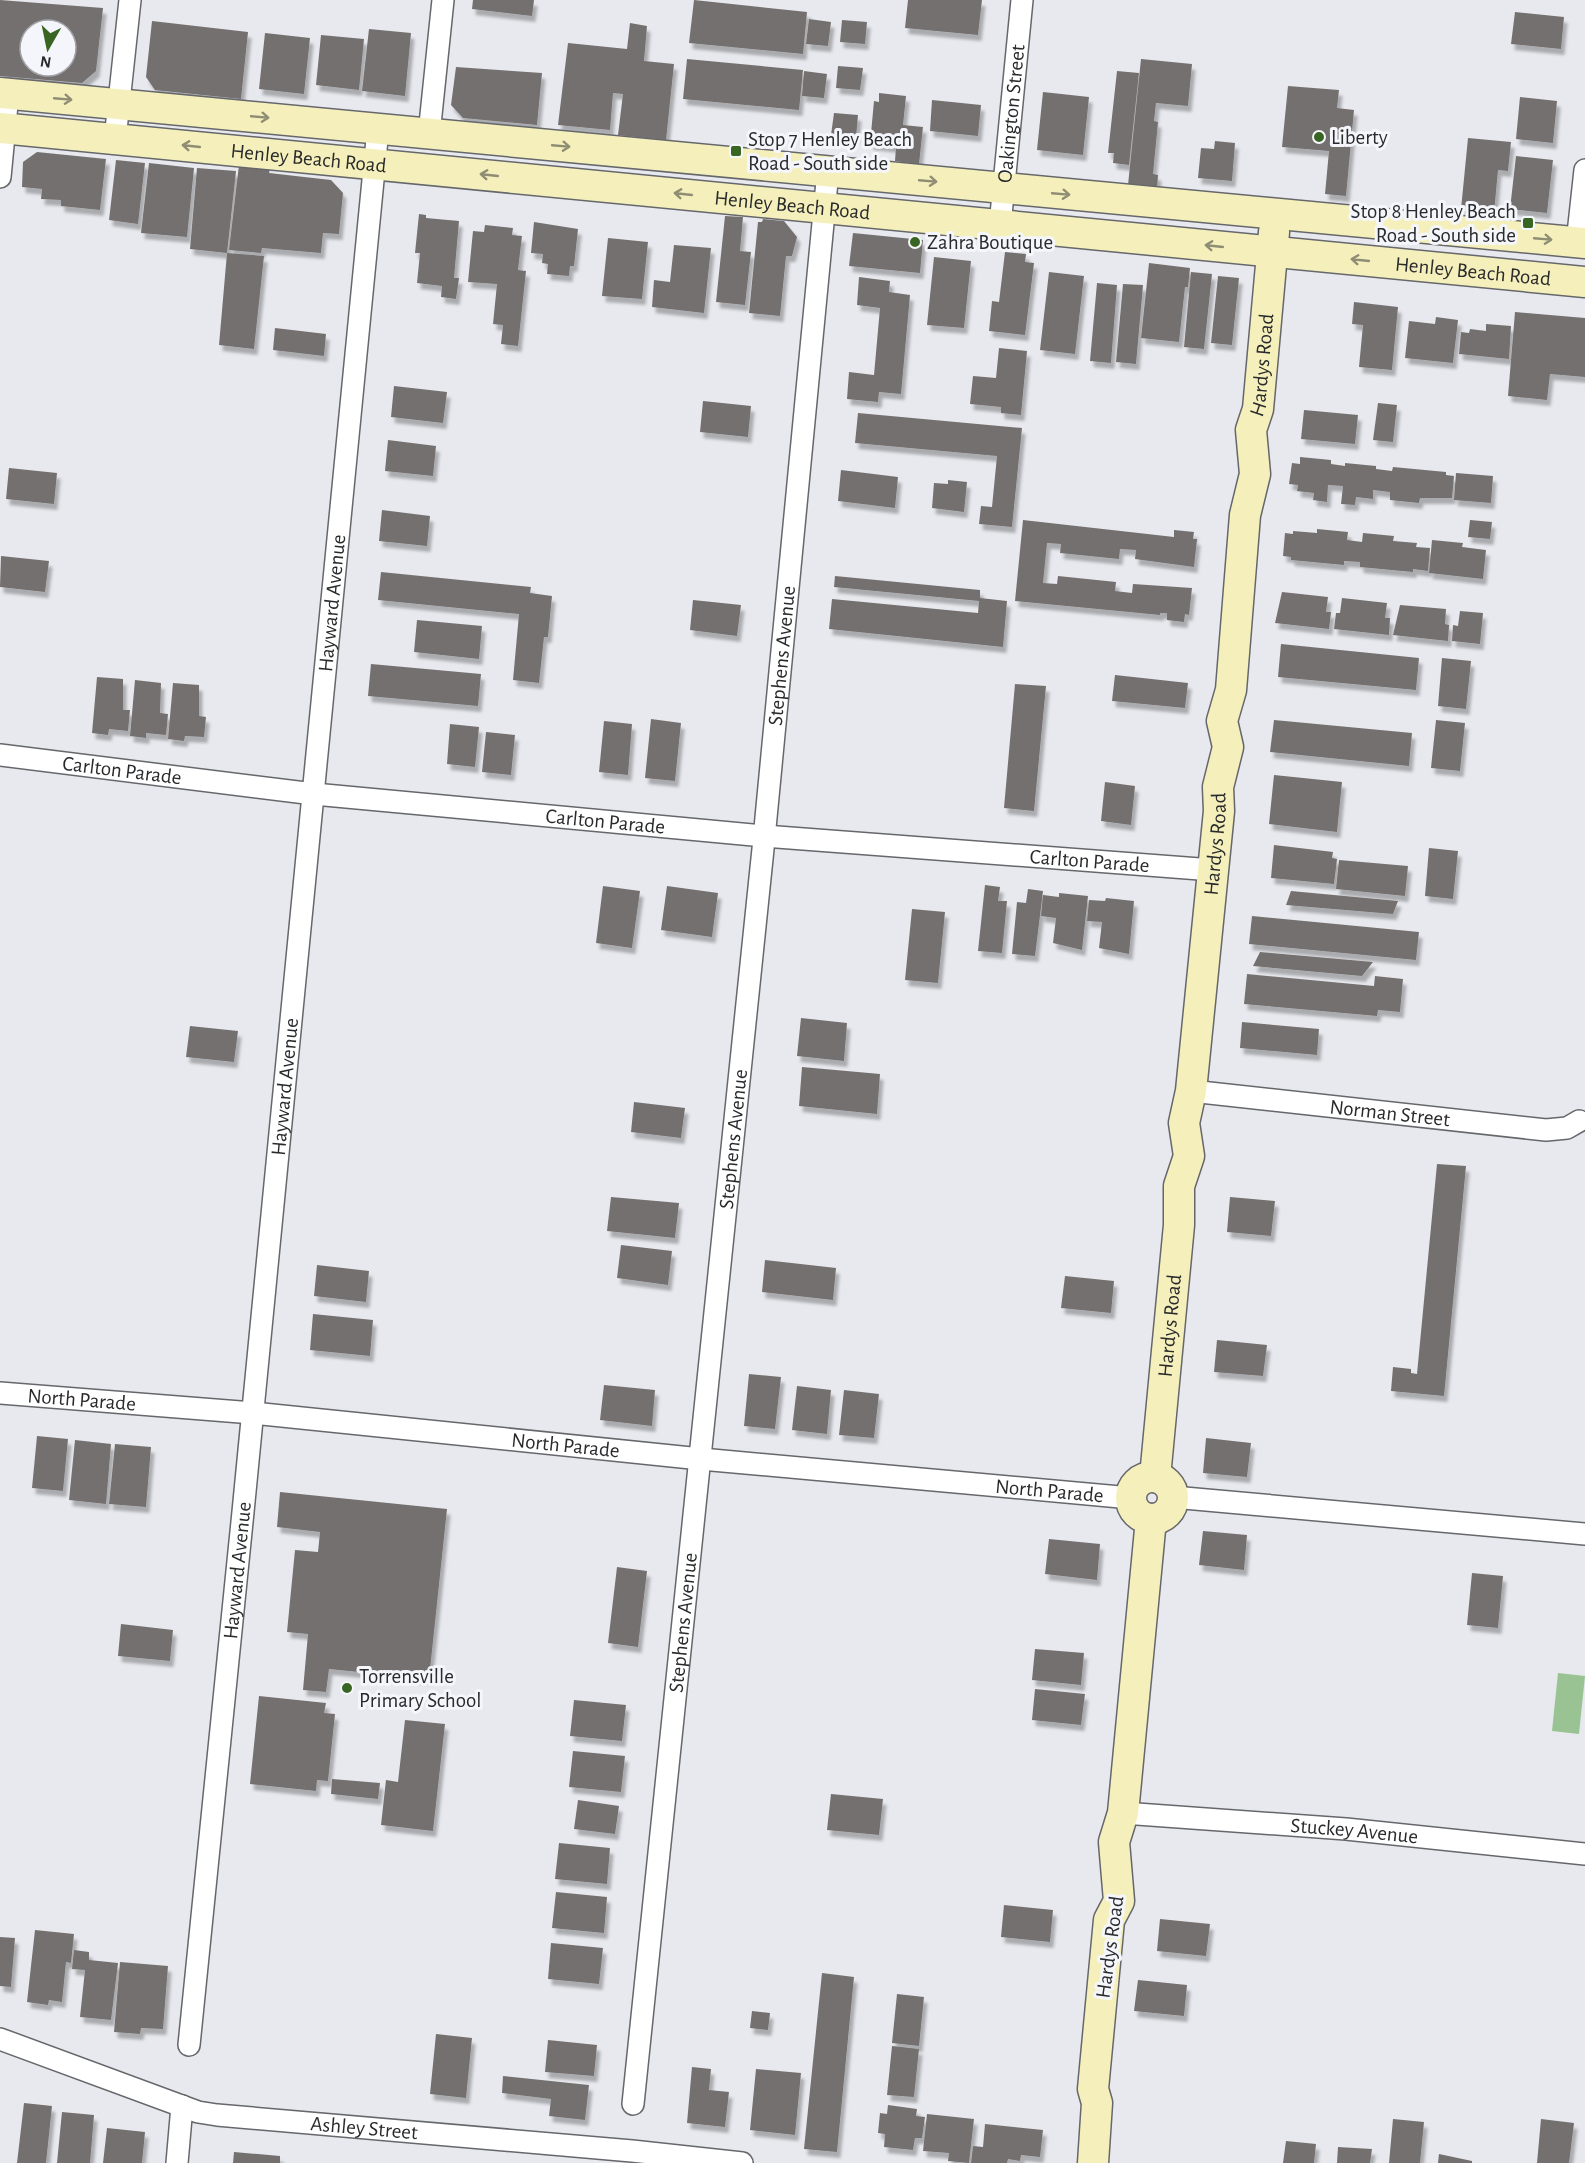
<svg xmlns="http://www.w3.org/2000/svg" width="1585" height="2163" viewBox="0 0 1585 2163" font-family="'Alegreya Sans',sans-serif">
	<defs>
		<filter id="shadow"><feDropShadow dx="3.5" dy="6" stdDeviation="1.5" flood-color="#0004"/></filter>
	</defs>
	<rect width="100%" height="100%" fill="#e7e9ee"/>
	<path fill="#99c393" d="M1558,1673L1585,1676L1579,1734L1552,1731Z"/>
	<path fill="#75706f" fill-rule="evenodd" filter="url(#shadow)" d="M0,0L103,8L96,71L82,83L0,76ZM30,30H66V66H30Z
		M473,0H534L532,16L472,9Z
		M694,0L807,12L803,54L689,43Z
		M908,0H982L978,35L905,28Z
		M1515,12L1564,17L1561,49L1511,44Z
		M809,19L831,22L828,46L806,44Z
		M842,20L867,22L865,44L840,42Z
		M152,21L248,32L241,99L155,90L146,77Z
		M630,23L647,26L644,61L674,64L666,140L618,135L623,94L613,93L610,130L558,125L568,43L627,49Z
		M369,29L411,33L405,96L362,91Z
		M265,33L310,38L304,94L259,89Z
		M321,35L364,39L359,90L316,85Z
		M687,59L803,70L799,110L683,99Z
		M1141,59L1192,64L1188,106L1156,103L1154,121L1158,122L1153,174L1158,175L1157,188L1128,185Z
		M838,66L863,68L860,90L836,88Z
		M456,67L542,73L537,125L463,118L451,105Z
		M804,71L827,74L824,98L802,96Z
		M1117,71L1139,73L1129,165L1113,163L1114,153H1108Z
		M1288,86L1339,90L1337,108L1354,110L1346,196L1325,194L1329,151L1282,147Z
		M1043,92L1089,97L1083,155L1037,150Z
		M879,93L906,96L903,125L923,127L919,164L895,161L896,147L870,144L874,101L879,102Z
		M1520,97L1557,101L1553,143L1516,139Z
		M932,100L981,105L978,136L930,131Z
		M834,113L858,115L856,137L831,135Z
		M1468,138L1511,142L1508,171L1498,170L1494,213L1461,209Z
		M1215,141L1235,143L1232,181L1198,178L1201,148L1214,149Z
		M37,152L106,159L100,210L61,206V200L41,199L42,189L22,187L23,162Z
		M1516,156L1553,160L1547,213L1510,209Z
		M116,160L145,163L138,224L109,220Z
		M149,163L194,168L187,237L141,233Z
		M239,165L270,168L269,173L331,180L343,193L339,234L323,233L321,253L262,248L261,253L229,250Z
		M197,168L236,171L227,253L190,249Z
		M419,214L426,215V218L459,221L454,278H459L456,299L441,297L442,286L417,283L420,253H415Z
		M725,216L743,217L740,251L751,252L745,305L716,302Z
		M763,219L784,221L797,237L792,256H786L780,316L749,313L758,222H762Z
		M534,222L578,229L574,266H570L569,276L547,274L548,264L542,263L543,254L531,253Z
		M485,225L513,228L512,235L522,236L518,270L526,271L518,346L501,344L503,325L493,324L497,284L468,282L473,231L484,232Z
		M853,233L923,240L920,273L849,266Z
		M608,238L648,242L642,299L602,296Z
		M674,245L711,248L704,313L652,307L654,280L670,282Z
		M1005,252L1026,254L1025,262L1034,263L1025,335L989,331L992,301L999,302Z
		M227,253L264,256L254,349L219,345Z
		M934,257L971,261L964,328L927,325Z
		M1149,263L1190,268L1188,287H1185L1179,342L1141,338Z
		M1049,272L1084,276L1075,354L1040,350Z
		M1191,272L1212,274L1204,349L1184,347Z
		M1218,276L1239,278L1232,345L1211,343Z
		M859,277L890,281L889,292L910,295L901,394L879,392L878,402L847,399L849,372L874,375L880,308L857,305Z
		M1097,283L1117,285L1111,363L1090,361Z
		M1123,284L1143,285L1136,364L1116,362Z
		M1354,302L1398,307L1392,370L1359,367L1363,325L1352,324Z
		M1515,312L1585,318V377L1550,374L1547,400L1508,396Z
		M1436,317L1458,320L1453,363L1405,358L1409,321L1435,324Z
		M1486,324L1511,326L1509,359L1459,354L1461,332L1469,333L1470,329L1486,331Z
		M275,328L326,334L324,356L273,350Z
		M999,348L1027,351L1021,415L1001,413V407L970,404L973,376L996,378Z
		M394,386L447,392L443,423L391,417Z
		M703,401L751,406L748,437L700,432Z
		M1378,403L1397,405L1393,442L1373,440Z
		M1304,410L1358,415L1355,444L1301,439Z
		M858,413L1022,428L1012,527L979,524L981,506L992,507L997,456L855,443Z
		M388,440L436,446L433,476L385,471Z
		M1300,457L1331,460V464L1345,466V463L1376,466V469L1392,471L1393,467L1446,472V475L1454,476L1452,498H1420L1419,503L1390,500V492L1373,490V499L1356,497L1355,505L1341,504L1343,486L1328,485L1327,502L1313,500L1314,493L1297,491L1298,485L1289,484L1292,463L1300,464Z
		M9,468L57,473L54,504L6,499Z
		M841,470L898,477L895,508L838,501Z
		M1456,473L1493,476L1491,503L1454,500Z
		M948,480L967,482L964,512L932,508L934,483L948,484Z
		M382,510L430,516L427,546L379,541Z
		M1023,520L1174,537V530L1194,532L1193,539H1197L1194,567L1135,559L1136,550L1120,549L1119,559L1060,553L1061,544L1047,543L1043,583L1057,584L1058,576L1116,582L1115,591L1132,593L1133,584L1192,588L1189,615L1185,614L1184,622L1167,620V613H1160V615L1015,601Z
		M1470,520L1492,522L1490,539L1468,537Z
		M1317,529L1348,532L1347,540L1362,542L1363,533L1394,536L1393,541L1417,543L1416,547L1430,548L1428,571L1413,569V572L1360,567V562L1344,561V565L1291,560V557L1283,556L1285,533L1293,534V531L1317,533Z
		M1432,540L1463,543L1462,547L1486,550L1483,579L1429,573Z
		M1,556L49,561L45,592L0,587Z
		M381,572L531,587L530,593L552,596L548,637H544L539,683L513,680L519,614L378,600Z
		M835,576L980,590V598L1007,601L1003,647L829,629L832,599L978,613L979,601L834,587Z
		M1282,592L1328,597L1326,612H1331L1329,629L1275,623Z
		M1342,598L1387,603L1385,618H1390L1389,635L1334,629L1336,613H1340Z
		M693,600L741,605L737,636L690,630Z
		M1400,605L1446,609L1445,624L1449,625L1448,641L1393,635Z
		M1460,611L1483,613L1480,644L1452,641L1453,625L1458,626Z
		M417,620L482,626L479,659L414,652Z
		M1281,644L1419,658L1416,690L1278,677Z
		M1442,658L1471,661L1466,709L1438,706Z
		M371,664L481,674L478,706L368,696Z
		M1115,675L1188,683L1185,708L1112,701Z
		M97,677L123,679V710H130L128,731L109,729L108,735L92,733Z
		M135,680L161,683L160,713L168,714L166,735L146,733V738L130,736Z
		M173,683L199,685V716L206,717L204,737L185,736L184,741L168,739Z
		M1015,684L1046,686L1034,811L1004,808Z
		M651,719L681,723L675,781L645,778Z
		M1274,720L1412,733L1409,766L1270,752Z
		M1436,720L1465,723L1460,771L1431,768Z
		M604,721L632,724L628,775L599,772Z
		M450,724L479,727L475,767L447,764Z
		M486,732L515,735L511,775L482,772Z
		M1274,775L1342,782L1337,832L1269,824Z
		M1105,782L1135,786L1131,825L1101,821Z
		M1274,845L1333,852L1332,858L1337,859L1334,884L1271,878Z
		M1429,848L1458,851L1453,899L1425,896Z
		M1339,860L1408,866L1405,896L1336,889Z
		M985,885L1000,887L998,901H1007L1002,953L978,951Z
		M603,886L640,891L632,948L596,943Z
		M667,886L718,893L712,937L661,930Z
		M1028,889L1043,891L1035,956L1012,954L1017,902L1026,903Z
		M1291,891L1398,901L1393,914L1286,905Z
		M1059,893L1088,896L1082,950L1053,943L1056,918L1041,916L1043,895L1059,897Z
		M1106,898L1134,901L1129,954L1099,948L1102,922L1087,921L1089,900L1105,901Z
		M912,909L945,912L938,983L905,980Z
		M1252,916L1419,932L1416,960L1249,944Z
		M1260,952L1373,962L1362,976L1253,966Z
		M1247,974L1374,986L1375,976L1403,979L1400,1012L1378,1010L1377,1016L1244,1004Z
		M801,1018L847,1023L844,1061L797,1056Z
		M1242,1022L1319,1029L1317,1055L1240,1048Z
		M190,1026L238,1031L234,1062L186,1057Z
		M802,1067L880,1074L877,1114L799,1106Z
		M634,1102L685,1108L681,1138L631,1132Z
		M1437,1164L1466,1166L1444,1396L1391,1391L1393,1367L1411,1369V1373L1417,1374Z
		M611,1197L679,1203L675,1238L607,1231Z
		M1230,1197L1275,1201L1271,1236L1227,1232Z
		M621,1245L672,1251L668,1285L617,1278Z
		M765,1260L836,1268L833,1300L762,1292Z
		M317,1265L369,1271L366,1302L314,1296Z
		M1065,1276L1114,1281L1111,1313L1061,1308Z
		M313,1314L373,1320L370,1356L310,1350Z
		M1217,1340L1267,1345L1263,1376L1214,1372Z
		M749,1374L781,1377L775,1429L744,1426Z
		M604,1385L655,1390L652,1426L600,1420Z
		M797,1386L831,1390L827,1434L792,1430Z
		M844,1390L879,1394L874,1438L839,1435Z
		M37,1436L68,1439L63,1491L32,1488Z
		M1206,1438L1251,1443L1247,1477L1203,1473Z
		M75,1440L111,1444L106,1504L69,1500Z
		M115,1444L151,1447L146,1507L109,1504Z
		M280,1492L447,1509L429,1679L329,1669L326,1692L303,1690L308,1634L287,1632L295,1550L318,1552L320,1532L277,1527Z
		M1203,1531L1247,1535L1244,1570L1199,1565Z
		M1049,1539L1100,1544L1097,1580L1045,1574Z
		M617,1567L647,1571L638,1647L608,1643Z
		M1472,1573L1503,1576L1498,1628L1467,1625Z
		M121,1624L173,1630L170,1661L118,1656Z
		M1035,1649L1084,1653L1081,1685L1032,1680Z
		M1035,1689L1085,1694L1081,1725L1032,1720Z
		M259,1696L326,1703L324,1713L335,1714L328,1781L317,1780L316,1791L250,1784Z
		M574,1700L626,1705L622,1741L570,1736Z
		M405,1720L445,1724L433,1831L381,1825L386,1780L398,1782Z
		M573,1751L625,1756L621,1792L569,1787Z
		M332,1779L380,1783L378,1799L331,1794Z
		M831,1794L883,1799L879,1835L827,1830Z
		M578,1800L619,1806L615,1834L574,1829Z
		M559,1843L610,1848L607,1884L555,1879Z
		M556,1892L607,1897L604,1933L552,1928Z
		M1004,1905L1053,1910L1050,1942L1001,1937Z
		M1160,1919L1210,1924L1206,1956L1157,1951Z
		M35,1930L74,1934L71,1963L66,1962L62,2002L49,2000L48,2005L27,2002Z
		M0,1937L15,1938L11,1987L0,1986Z
		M551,1943L603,1948L599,1984L548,1979Z
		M74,1950L89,1952V1960L118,1963L111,2020L80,2017L85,1970L72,1969Z
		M120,1962L168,1966L163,2029L141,2028L140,2034L114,2032Z
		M822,1973L854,1977L837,2152L804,2149Z
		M1138,1980L1187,1985L1184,2016L1134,2011Z
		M897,1994L924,1997L919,2046L892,2043Z
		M752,2011L770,2013L768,2030L750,2028Z
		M436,2034L472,2038L466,2098L430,2094Z
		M548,2040L597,2045L594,2076L545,2072Z
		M892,2046L919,2049L914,2097L887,2095Z
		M692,2067L711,2069L709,2090L729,2092L725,2127L687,2123Z
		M756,2069L801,2073L795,2135L750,2130Z
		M503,2076L589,2085L585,2120L549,2116L551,2099L502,2093Z
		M24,2103L52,2106L46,2163H17Z
		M888,2105L917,2109L916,2116L925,2117L922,2138H915L913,2150L884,2147L885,2134L878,2133L880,2113L887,2114Z
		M62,2112L94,2115L90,2163H57Z
		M927,2114L974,2119L969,2163L948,2161L949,2153L923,2151Z
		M1393,2119L1424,2122L1420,2163H1389Z
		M1541,2119L1574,2123L1569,2163H1537Z
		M985,2124L1043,2130L1040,2157L1021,2155L1020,2161L1008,2159L1007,2163H971L973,2146L983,2147Z
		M107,2128L145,2132L142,2163H103Z
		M1286,2141L1316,2144L1314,2163H1283Z
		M1338,2147L1372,2149L1370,2163H1337Z
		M234,2152L280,2156V2163H233Z
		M1439,2154L1472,2161V2163H1438Z"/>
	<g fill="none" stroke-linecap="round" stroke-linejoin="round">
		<defs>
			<g id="street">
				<path d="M429,134L443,0"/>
				<path d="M115,139L130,0"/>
				<path d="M0,177L8,94"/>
				<path id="s1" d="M1000,225L1022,0"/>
				<path d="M1577,243L1585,170"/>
				<path id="s2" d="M0,755L314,794L764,836L1213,870"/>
				<path id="s3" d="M1191,1091L1546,1130L1567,1128L1579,1121"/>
				<path id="s4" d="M0,1393L253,1413L701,1459L1131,1498"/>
				<path d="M1173,1497L1585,1534"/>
				<path id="s5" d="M1123,1813L1346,1829L1585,1854"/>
				<path id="s6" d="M0,2039L198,2112L217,2115L632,2151L742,2163"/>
				<path id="s7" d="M189,2045L243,1512L378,129"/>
				<path id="s8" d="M633,2104L763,849L828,171"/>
				<path d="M177,2163L182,2106"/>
			</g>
			<g id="secondary">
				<path d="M0,93L1585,243"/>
				<path id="s9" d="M0,128L1585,282"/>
				<path id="s10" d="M1155,1477L1179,1225V1186L1189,1156L1184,1123L1191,1091L1219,811L1218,787L1228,747L1222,721L1231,690L1245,515L1255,474L1251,430L1258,409L1274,232"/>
				<circle cx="1152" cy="1498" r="21"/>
				<path d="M1093,2163L1097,2103L1093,2089L1109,1920L1119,1901L1114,1842L1123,1813L1151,1519"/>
			</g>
		</defs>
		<use href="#street" stroke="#65676b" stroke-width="24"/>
		<use href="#secondary" stroke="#65676b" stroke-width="33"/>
		<use href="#street" stroke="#fff" stroke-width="21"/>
		<use href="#secondary" stroke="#f5f0bb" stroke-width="30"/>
	</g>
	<defs><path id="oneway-shaft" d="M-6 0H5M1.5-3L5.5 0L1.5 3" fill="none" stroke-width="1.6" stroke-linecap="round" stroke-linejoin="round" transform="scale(1.5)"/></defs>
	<g stroke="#8f8d74">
		<use href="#oneway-shaft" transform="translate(63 99) rotate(5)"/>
		<use href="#oneway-shaft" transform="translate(260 117) rotate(5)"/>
		<use href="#oneway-shaft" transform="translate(191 146) rotate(-174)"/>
		<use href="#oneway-shaft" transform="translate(561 146) rotate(5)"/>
		<use href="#oneway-shaft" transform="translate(489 175) rotate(-174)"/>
		<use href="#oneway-shaft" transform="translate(928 181) rotate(5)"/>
		<use href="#oneway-shaft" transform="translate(683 194) rotate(-174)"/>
		<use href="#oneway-shaft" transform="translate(1061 194) rotate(5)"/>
		<use href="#oneway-shaft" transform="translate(1543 239) rotate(5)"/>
		<use href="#oneway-shaft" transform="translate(1214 246) rotate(-174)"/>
		<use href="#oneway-shaft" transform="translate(1360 260) rotate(-174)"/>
	</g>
	<g fill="#396523" stroke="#f4f6fb" stroke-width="2">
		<circle cx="1319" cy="137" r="6"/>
		<rect x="730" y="145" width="12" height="12" rx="3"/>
		<rect x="1522" y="217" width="12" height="12" rx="3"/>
		<circle cx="915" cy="242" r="6"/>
		<circle cx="347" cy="1688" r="6"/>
	</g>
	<g text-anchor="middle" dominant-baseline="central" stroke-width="6" stroke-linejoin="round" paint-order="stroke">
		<g font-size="21" fill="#292a2c" stroke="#f4f6fb">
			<text stroke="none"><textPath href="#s1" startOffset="112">Oakington Street</textPath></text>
			<text stroke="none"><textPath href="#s9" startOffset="310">Henley Beach Road</textPath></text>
			<text stroke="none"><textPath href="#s9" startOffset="796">Henley Beach Road</textPath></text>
			<text stroke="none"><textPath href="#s9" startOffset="1480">Henley Beach Road</textPath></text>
			<text stroke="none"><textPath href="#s10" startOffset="1124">Hardys Road</textPath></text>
			<text stroke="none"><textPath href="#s7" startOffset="1449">Hayward Avenue</textPath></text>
			<text stroke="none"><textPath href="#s8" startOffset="1456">Stephens Avenue</textPath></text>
			<text stroke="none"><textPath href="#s2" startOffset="123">Carlton Parade</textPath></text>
			<text stroke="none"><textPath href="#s2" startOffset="609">Carlton Parade</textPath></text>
			<text stroke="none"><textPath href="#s10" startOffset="638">Hardys Road</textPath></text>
			<text stroke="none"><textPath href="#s2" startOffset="1095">Carlton Parade</textPath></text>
			<text stroke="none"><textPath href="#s7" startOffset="963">Hayward Avenue</textPath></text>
			<text stroke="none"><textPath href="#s3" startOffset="200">Norman Street</textPath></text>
			<text stroke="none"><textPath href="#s8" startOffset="970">Stephens Avenue</textPath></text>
			<text stroke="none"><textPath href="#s10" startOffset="152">Hardys Road</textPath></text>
			<text stroke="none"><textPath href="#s4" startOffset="82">North Parade</textPath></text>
			<text stroke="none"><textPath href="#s4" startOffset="568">North Parade</textPath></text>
			<text stroke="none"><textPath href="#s4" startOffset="1054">North Parade</textPath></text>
			<text stroke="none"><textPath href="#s7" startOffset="477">Hayward Avenue</textPath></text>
			<text stroke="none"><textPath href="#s8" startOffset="484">Stephens Avenue</textPath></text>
			<text stroke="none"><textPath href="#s5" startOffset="232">Stuckey Avenue</textPath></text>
			<text transform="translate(1110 1947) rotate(-82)">Hardys Road</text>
			<text stroke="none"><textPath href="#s6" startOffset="378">Ashley Street</textPath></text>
		</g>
		<g font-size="21" fill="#292a2c" stroke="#f4f6fb" text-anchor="start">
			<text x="1331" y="137">Liberty</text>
			<text x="748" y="139">Stop 7 Henley Beach<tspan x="748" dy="24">Road - South side</tspan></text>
			<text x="1516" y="211" text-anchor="end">Stop 8 Henley Beach<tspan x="1516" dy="24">Road - South side</tspan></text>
			<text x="927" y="242">Zahra Boutique</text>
			<text x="359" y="1676">Torrensville<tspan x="359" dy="24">Primary School</tspan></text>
		</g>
	</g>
	<g transform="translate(48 48) rotate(189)"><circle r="28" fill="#f4f6fb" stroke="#a3a4a8" stroke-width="1.5"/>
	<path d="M0-4.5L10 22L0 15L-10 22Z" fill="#396523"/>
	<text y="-9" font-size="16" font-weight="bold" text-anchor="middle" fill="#292a2c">N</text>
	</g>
</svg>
